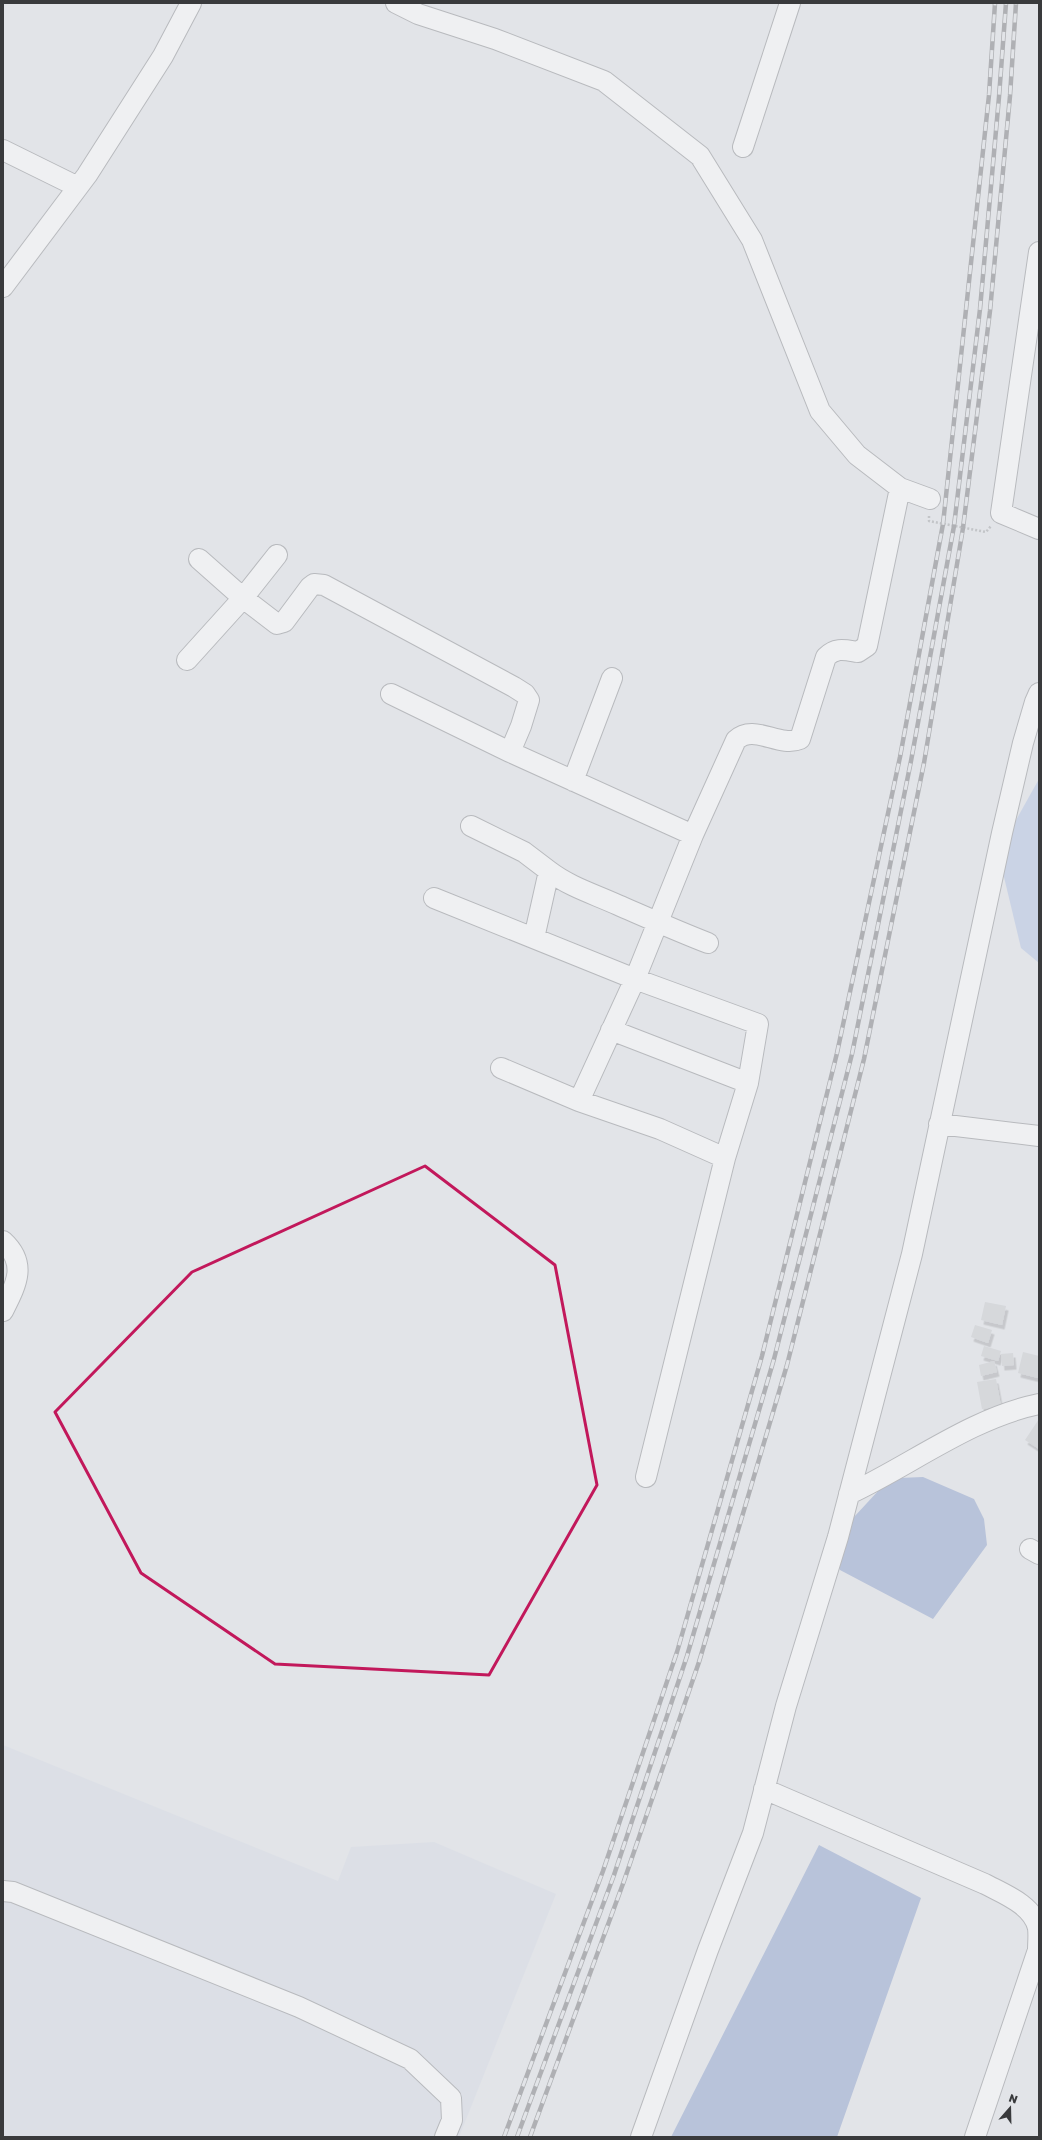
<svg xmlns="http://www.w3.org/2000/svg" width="1042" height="2140" viewBox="0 0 1042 2140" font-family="'Golos Text',sans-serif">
	<defs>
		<filter id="shadow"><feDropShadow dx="2.5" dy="4.5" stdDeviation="0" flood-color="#0004"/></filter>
	</defs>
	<rect width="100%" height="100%" fill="#e2e4e8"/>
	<path fill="#d5dae5" d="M3,1745L338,1881L351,1847L434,1842L556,1894L459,2137H3Z"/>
	<path fill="#aebfe2" d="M1039,779V963L1021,948L998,852Z"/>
	<path fill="#869bc9" d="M923,1477L974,1499L984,1519L987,1545L933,1619L840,1570L835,1556L842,1530L879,1490L899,1478Z
		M819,1845L921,1898L837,2137H671Z"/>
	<path fill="#c7c9cd" filter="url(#shadow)" d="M985,1302L1006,1306L1002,1325L981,1320Z
		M975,1325L992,1330L988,1343L971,1337Z
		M984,1346L1001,1351L998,1361L981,1356Z
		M1023,1352L1039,1356L1038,1378L1018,1373Z
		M1013,1353L1014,1365L1002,1366L1001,1354Z
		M994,1361L997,1372L981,1376L979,1365Z
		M996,1379L1001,1406L982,1409L977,1382Z
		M1039,1419V1449L1025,1440Z"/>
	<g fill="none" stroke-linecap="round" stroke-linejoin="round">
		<defs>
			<path id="minor" d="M396,3L418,14L495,39L604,81L700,156L752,240L820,411L857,455L900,488L930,499
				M743,147L790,3
				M3,150L78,187
				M1039,252L1001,513L1039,529
				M3,287L87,175L163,56L191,3
				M199,559L243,598L277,624L284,622L310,587L314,584L324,585L514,687L525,694L529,700L521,726L510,752
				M187,660L243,598L277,555
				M391,694L510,752L693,835
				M573,781L612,678
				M471,826L524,852L549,871
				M434,898L635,979L758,1024L748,1083L725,1158L646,1477
				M534,938L549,871C570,887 594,894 618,905C648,918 677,931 708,943
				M611,1030L748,1083
				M501,1068L579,1101
				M939,1124L1039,1136
				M725,1158L660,1129L579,1101L635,979L693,835L736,740C754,723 779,748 800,739L826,657C836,647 845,650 858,652L867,646L900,488
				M3,1241C28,1264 16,1285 3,1311
				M849,1494C911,1465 971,1418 1039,1404
				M1030,1549L1039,1554
				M764,1789L985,1884C1004,1894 1033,1905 1038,1928C1039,1935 1038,1943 1038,1950L975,2137
				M3,1891L13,1892L299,2007L410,2059L451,2098L452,2120L445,2137
				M641,2137L708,1950L753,1833L786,1706L838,1537L912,1254L1002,833L1023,743L1035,702L1039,693"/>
		</defs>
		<use href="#minor" stroke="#86888c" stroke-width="22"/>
		<path stroke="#9d9fa2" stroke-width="2.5" stroke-dasharray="2 2" stroke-linecap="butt" d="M929,516V521L986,532L991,526"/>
		<use href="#minor" stroke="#fff" stroke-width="20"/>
		<defs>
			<path id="rail" d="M504,2137L603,1871L677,1652L762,1356L837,1053L900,757L943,524L989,95L995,3
				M517,2137L614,1875L687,1656L774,1359L852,1054L911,761L954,526L980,309L999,97L1006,3
				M530,2137L624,1881L699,1662L787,1365L864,1059L924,763L963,528L990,311L1010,96L1016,3"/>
		</defs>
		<use href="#rail" stroke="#717275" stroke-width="4.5"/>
		<use href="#rail" stroke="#e2e4e8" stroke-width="3" stroke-dasharray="9" stroke-linecap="butt"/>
	</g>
	<path d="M0 0H1042V2140H0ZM425,1166L555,1265L597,1485L489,1675L275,1664L141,1573L55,1412L192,1272Z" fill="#e2e4e8" fill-opacity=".55" fill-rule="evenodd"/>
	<path fill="none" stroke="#c2185b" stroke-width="3" stroke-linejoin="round" d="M425,1166L555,1265L597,1485L489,1675L275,1664L141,1573L55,1412L192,1272Z"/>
	<rect width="1042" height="2140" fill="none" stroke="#393a3c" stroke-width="8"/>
	<g transform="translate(1010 2108) rotate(20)" stroke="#e2e4e8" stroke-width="3" paint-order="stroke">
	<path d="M0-3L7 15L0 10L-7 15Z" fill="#393a3c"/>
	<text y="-6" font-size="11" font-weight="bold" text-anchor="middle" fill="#393a3c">N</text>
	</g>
</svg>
